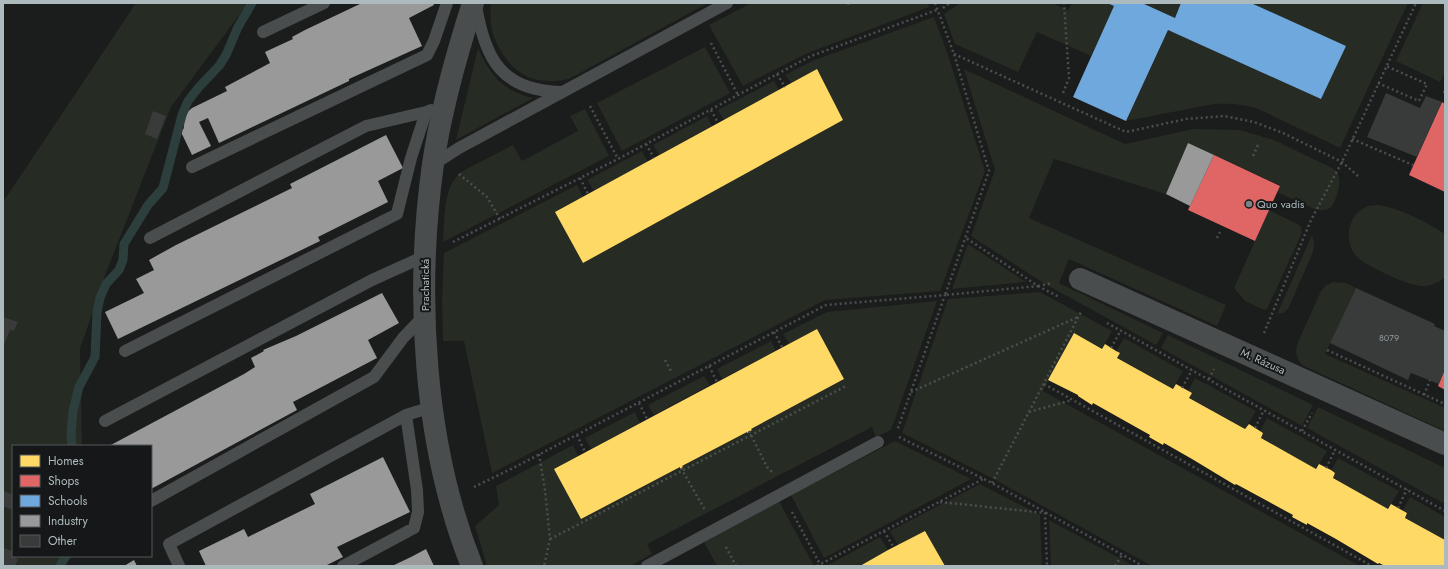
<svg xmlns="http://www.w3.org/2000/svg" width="1448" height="569" viewBox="0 0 1448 569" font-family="Jost,sans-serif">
	<rect width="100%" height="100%" fill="#1b1c1c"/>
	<path fill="#262b23" d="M136,3H248L171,107L106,273L80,349L82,446H13V556H67L64,566H3V202Z
		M491,3H708L569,79C559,81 549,82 538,80C515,76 498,52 492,31C490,22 490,12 491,3Z
		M751,3H928L929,7L808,53L743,86L709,25Z
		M960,3H1052L1068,10L1072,3H1107L1114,6L1091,56L1037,32L1018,72L955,44L944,14Z
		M1142,3H1181L1175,18Z
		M1251,3H1408L1340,148L1256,108C1241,104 1229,103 1214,104L1126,121L1168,30L1321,99L1345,46Z
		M1423,3H1445V72L1440,82L1396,61Z
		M934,17L948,55L985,171L940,291L825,300L492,473L464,341H443L442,301L444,253L577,185L583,197L646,228L843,120L817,69L791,83L785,75L812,61Z
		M705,47L730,93L622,151L597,103Z
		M478,48C490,75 503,91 533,98L456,140Z
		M964,69L1125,144L1193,129L1240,130L1274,140L1334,169C1336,172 1338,174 1339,178C1341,184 1336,203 1330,208C1325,211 1319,210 1314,209L1277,192L1280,185L1188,144L1166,194L1054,159L1029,218L1226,305L1217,326L1069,259L1059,283L1163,333L1156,345L1045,284L971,236L995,170Z
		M774,81L779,90L724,120L718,110Z
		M585,109L609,156L443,242C445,220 442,188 461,172L513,145L522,161L578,131L570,116Z
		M707,116L712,126L659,155L653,145Z
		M642,151L648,162L594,191L587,180Z
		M1380,205C1401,209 1427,222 1445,234V277C1439,283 1429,287 1420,286C1407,285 1366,266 1357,257C1342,241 1348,213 1368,206C1372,205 1377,205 1380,205Z
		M1269,210L1299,225L1301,227L1302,233L1267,309L1264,310L1245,301L1234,288Z
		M1312,235L1314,243L1313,252L1288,309L1283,313L1277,314Z
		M968,244L1026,282L952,289Z
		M1333,282L1346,283L1356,288L1325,354L1445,408V431L1304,366C1295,359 1295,352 1298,342L1321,291L1325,286Z
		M1040,292L1112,331L1102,349L1074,333L1043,391L1360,566H1152L990,477L902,433L948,299Z
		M937,301L891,430L876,437L872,427L647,544L652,554L630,566H487L475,526L499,505L496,486L573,445L578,456L554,469L581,519L680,467V468L682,466L747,432V433L752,430L751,429L844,379L817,329L789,344L783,334L827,312Z
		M1168,335L1313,405L1302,426L1161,348Z
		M1124,338L1183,371L1173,389L1117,358L1120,353L1116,351Z
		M771,341L776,351L722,379L717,369Z
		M704,376L710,385L654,415L648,405Z
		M1195,378L1256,411L1245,429L1189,398L1191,393L1188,391Z
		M1318,407L1445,468V499L1443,503L1307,428Z
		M635,412L640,423L591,449L585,438Z
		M1267,418L1327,451L1316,469L1261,438L1263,433L1260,431Z
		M895,441L971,479L824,558L791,495Z
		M1338,458L1399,491L1388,509L1333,478L1335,473L1331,471Z
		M980,484L1040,515L1042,566H945L925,531L898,545L890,531Z
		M1410,497L1445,517V540L1405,518L1407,513L1403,510Z
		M779,501L813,564L809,566H717L704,542Z
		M1049,520L1134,566H1051Z
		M880,537L888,550L860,566H829L828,565Z"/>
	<path fill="#ffd966" d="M817,69L843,120L583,263L555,212Z
		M817,329L844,379L751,429L752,430L747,433V432L682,466L683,467L680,469V467L581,519L554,469Z
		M1074,333L1102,349L1105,344L1116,351L1120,353L1117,358L1173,389L1176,384L1192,393L1189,398L1245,429L1249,424L1263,433L1261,438L1316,469L1319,464L1331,470L1335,473L1333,478L1388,509L1391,504L1407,513L1405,518L1445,540V566H1385L1379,563L1378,564L1336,539L1307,523V525L1292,517L1293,515L1236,484L1235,485L1192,459L1164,443L1163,445L1149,437L1150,435L1093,403L1092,405L1078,396V395L1048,380Z
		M925,531L945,566H860L888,550Z"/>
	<path fill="#e06666" d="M1442,102L1445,104V192L1409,175Z
		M1214,155L1280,186L1255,241L1188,210Z
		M1445,369V390L1438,386Z"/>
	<path fill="#6fa8dc" d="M1107,3H1142L1175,18L1181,3H1251L1346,46L1321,99L1168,30L1126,121L1073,97L1114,6Z"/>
	<path fill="#999" d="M362,3H433L434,5L409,18L422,46L349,79V81L219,143L208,118L199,122L211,146L192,155L181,132L184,128L183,116L192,108L227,91L225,87L270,63L265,52L293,39L292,37L305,30Z
		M386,135L403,168L378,181L388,202L318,237L320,241L118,339L105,312L144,293L136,279L154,270L149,260L176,245L292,188L290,184Z
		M1188,143L1214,155L1190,206L1166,194Z
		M382,293L399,323L368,340L377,358L293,402L297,410L151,489V446H109L244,374L255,367L251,358L264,351L263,350L296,336Z
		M383,457L410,512L337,547L343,557L325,566H206L199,551L244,529L248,537L315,504L310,494Z
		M426,549L434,566H392L411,557Z
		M134,560L137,566H124Z"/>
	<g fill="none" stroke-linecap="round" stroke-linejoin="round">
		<path stroke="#2d3f3d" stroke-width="9" d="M72,446L71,433L73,411L79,387L95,357L97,312L100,298L106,284L119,270L123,260L124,244L148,205L163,188L182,115L188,101L199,87L219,66L226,55L238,27L252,3
			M60,566L66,556"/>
	</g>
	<path fill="#393a3a" d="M1386,93L1420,108L1426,96L1442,102L1417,157L1367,137Z
		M153,111L166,116L157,139L145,134Z
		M1356,288L1435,324L1434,326L1445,331V369L1439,384L1411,373L1408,380L1330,343Z
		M3,317L18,322L14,331L10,330L3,347Z
		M4,491L13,495V510L3,506Z
		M3,548L13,551L11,556L18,559L15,566H3Z"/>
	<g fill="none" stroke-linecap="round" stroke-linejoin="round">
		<path stroke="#4b4f4f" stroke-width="2.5" stroke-dasharray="2 3" stroke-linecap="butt" d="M848,3L850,7
			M935,3L954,54L989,171L945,295L1038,286L966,238
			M943,8L950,3
			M711,43L738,95
			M954,54L1126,132L1186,119L1224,116L1254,122L1283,133L1342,162L1358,176
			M777,74L785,87
			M1378,83L1419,101L1427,84L1386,66
			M1063,93L1069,78L1064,3
			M1444,93L1445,90
			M590,106L618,159
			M711,110L718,123
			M1352,139L1413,165
			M646,144L654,158
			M1253,156L1258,145
			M459,174L487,197L500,219
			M580,178L588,194
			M1217,238L1220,232
			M453,242L618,159L811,56L937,10
			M1038,286L1059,297
			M1038,286L1053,283
			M1107,323L1445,511
			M774,332L782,347
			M1264,333L1311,220L1342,162L1416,3
			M1111,348L1121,330
			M1327,350L1445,404
			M665,360L671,371
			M709,366L717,382
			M1209,379L1214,369
			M1044,384L1372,566
			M1182,388L1192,370
			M911,392L1078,317
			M1424,395L1430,380
			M639,403L647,419
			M1029,412L1072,400
			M1255,428L1264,410
			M749,431L767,467L774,474
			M1302,431L1312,413
			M577,435L585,452
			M899,437L992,483L1143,566
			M539,454L545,490L550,539L544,566
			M681,468L705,510
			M1326,468L1335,450
			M992,483L1082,310
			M474,487L517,466L826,305L945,295L897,431
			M940,502L1045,513L1047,566
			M1398,508L1407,489
			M792,512L821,566
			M884,531L894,548
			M550,539L846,386
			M726,547L736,566
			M817,566L983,479
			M1115,566L1122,555"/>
		<path stroke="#4a4d4e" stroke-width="12" d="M476,6C486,60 501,90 561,92
			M263,32L324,3
			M434,164L459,148L727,3
			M192,167L427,55L434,41L447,3
			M150,238L366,126L426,112L431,110
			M125,351L397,214L411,158L426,112
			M105,421L372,280L425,256
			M151,501L374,377L403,338L425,315
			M179,566L169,544L406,415L432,407
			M343,566L414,528L418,512L417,490L406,415
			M647,566L878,442"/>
		<path stroke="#4a4d4e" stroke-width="22" d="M1080,279L1445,444
			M472,566C423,444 415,293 433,164C441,109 456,56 473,3"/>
	</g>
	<circle fill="#7a8385" stroke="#151718" stroke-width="1.5" cx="1249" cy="204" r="4"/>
	<g text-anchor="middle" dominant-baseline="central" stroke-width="4" stroke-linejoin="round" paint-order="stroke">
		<g font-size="9" fill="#909a9c">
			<text x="1389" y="337">8079</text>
		</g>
		<g font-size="11" fill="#adbabd" stroke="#151718" text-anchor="start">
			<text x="1257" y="204">Quo vadis</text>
		</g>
		<g font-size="11" fill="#adbabd" stroke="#151718">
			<text transform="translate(425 285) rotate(-90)">Prachatická</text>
			<text transform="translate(1263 361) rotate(24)">M. Rázusa</text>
		</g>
	</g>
	<rect width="1448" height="569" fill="none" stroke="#adbabd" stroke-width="8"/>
	<rect x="12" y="445" width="140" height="112" fill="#151718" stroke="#52585a"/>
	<rect x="20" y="455" width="20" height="12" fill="#ffd966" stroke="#52585a"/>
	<text x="48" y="465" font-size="12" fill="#adbabd">Homes</text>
	<rect x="20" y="475" width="20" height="12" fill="#e06666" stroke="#52585a"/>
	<text x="48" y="485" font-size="12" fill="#adbabd">Shops</text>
	<rect x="20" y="495" width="20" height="12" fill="#6fa8dc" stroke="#52585a"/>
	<text x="48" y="505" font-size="12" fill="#adbabd">Schools</text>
	<rect x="20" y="515" width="20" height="12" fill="#999999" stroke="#52585a"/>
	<text x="48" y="525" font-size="12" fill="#adbabd">Industry</text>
	<rect x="20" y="535" width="20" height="12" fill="#393a3a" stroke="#52585a"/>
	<text x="48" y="545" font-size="12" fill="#adbabd">Other</text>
</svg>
